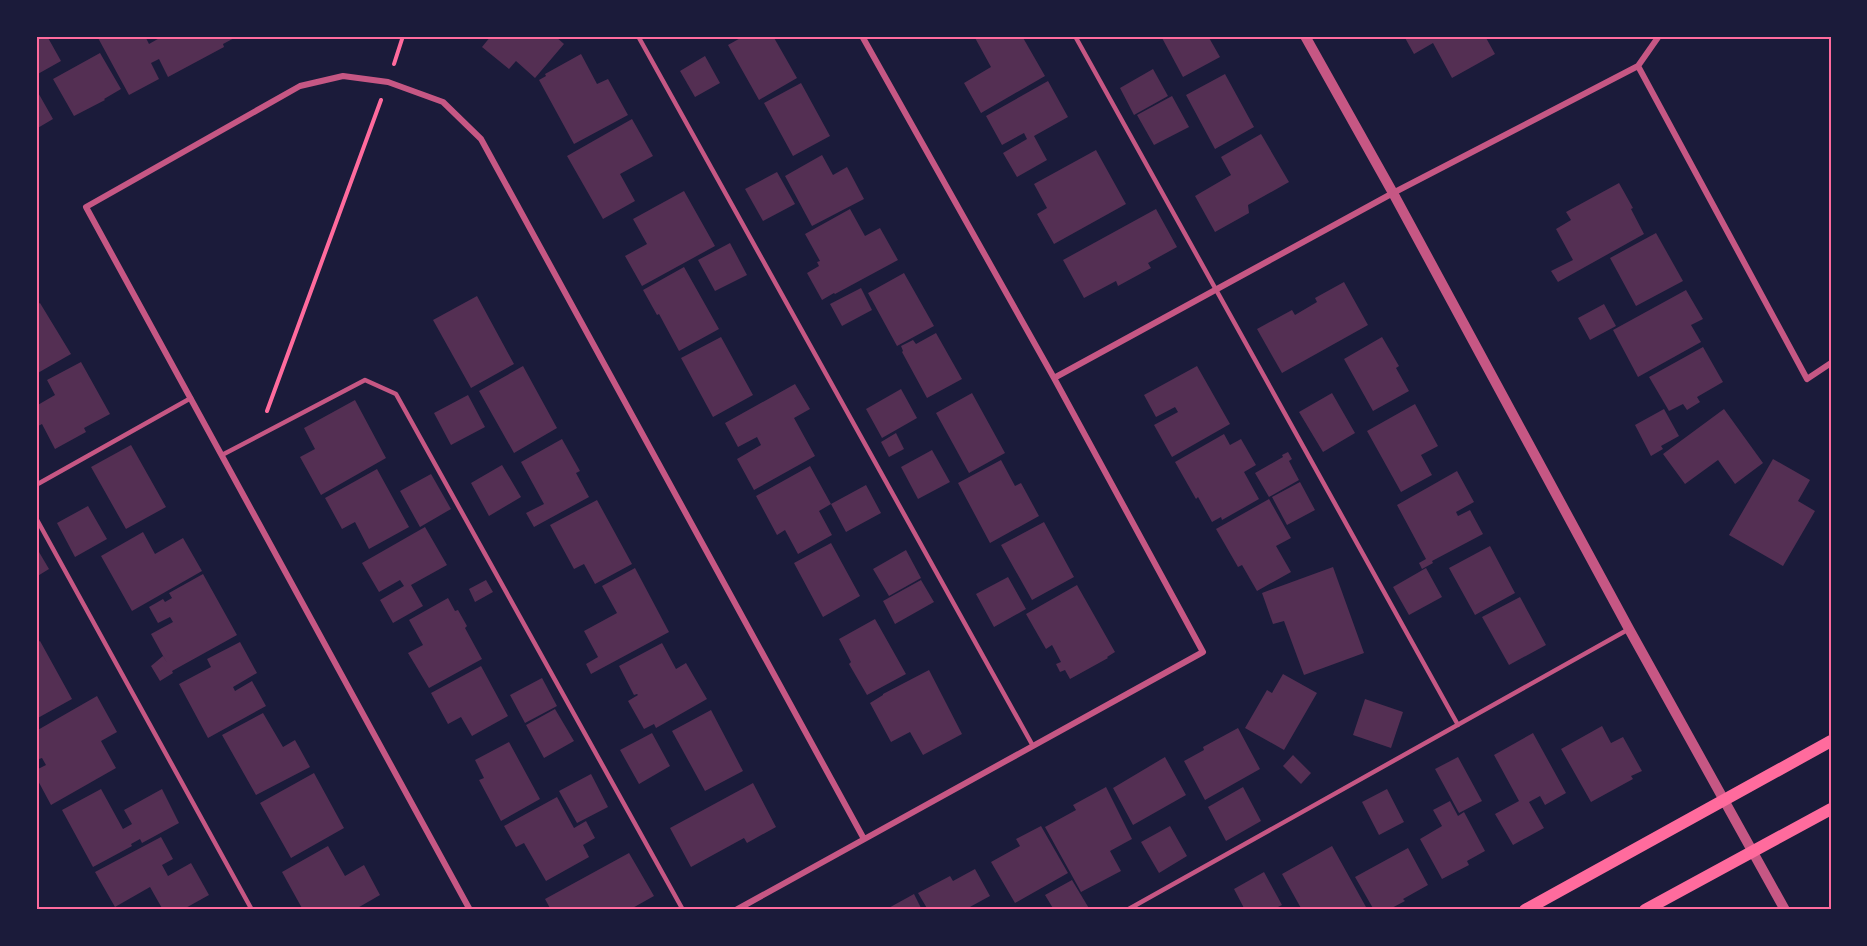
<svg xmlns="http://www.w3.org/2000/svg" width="1867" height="946" viewBox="0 0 1867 946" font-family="'Exo 2',sans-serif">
	<rect width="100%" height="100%" fill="#1b1b3a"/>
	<path fill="#542f53" d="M36,36H47L61,61L36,75Z
		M97,36H145L149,44L163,36H238L223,44L224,47L168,77L159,59L151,63L159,79L129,95Z
		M491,36H555L564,44L535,78L516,61L509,69L482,47Z
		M744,36H773L797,78L759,100L728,45Z
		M974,36H1022L1045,76L981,113L964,83L991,67Z
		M1161,36H1208L1220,57L1183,77Z
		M1404,36H1485L1495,54L1452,78L1433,43L1414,54Z
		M100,53L121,89L104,99L105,100L74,116L53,79Z
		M581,54L597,84L608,79L628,115L574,144L539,80L546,76L545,74Z
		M705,56L720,83L695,97L680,71Z
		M1153,69L1168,96L1134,115L1120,88Z
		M1225,74L1254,127L1215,149L1186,95Z
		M1048,81L1068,117L1034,136L1047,160L1017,177L1003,153L1027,139L1024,133L1002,145L986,116Z
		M801,83L830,136L793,156L764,103Z
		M36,89L53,119L36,129Z
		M1172,96L1189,127L1154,145L1137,115Z
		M632,119L653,156L620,174L635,201L603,219L567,156Z
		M1261,134L1289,182L1248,205L1249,213L1215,232L1195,196L1231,175L1221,157Z
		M1096,150L1126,204L1054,244L1037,214L1047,208L1034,184Z
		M822,155L833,175L847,167L864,199L812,226L785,176Z
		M777,172L795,204L763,221L745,189Z
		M1619,183L1633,208L1631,209L1644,234L1558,282L1551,271L1573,260L1556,229L1571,220L1566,212Z
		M684,191L715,246L642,286L625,256L647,244L633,219Z
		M850,209L865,236L880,228L898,260L835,294L834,293L822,300L807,273L819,266L817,262L820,261L805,234Z
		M1156,209L1177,247L1148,263L1151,268L1118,286L1116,281L1084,298L1063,260Z
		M1656,233L1683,281L1636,306L1610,258Z
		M730,243L747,275L715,291L698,260Z
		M684,267L719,329L679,351L659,314L657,315L643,290Z
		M904,273L934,326L897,346L868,293Z
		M1344,282L1368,325L1282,373L1257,329L1292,310L1295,315L1317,302L1315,298Z
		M861,288L872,310L842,326L830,304Z
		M1686,290L1703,319L1691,325L1701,342L1638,377L1613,330Z
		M477,296L514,364L471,388L433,320Z
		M40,303L71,354L36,374V305Z
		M1604,304L1616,326L1590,340L1578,318Z
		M936,333L962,379L927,398L902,352L903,351L901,346L913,340L916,344Z
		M721,337L753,395L713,417L681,358Z
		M1382,337L1399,366L1396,368L1409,391L1373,411L1344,359Z
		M1703,347L1723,382L1697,397L1700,402L1687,410L1683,404L1669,411L1649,377Z
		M81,362L110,414L84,428L86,432L55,449L42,424L36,427V406L55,395L47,380Z
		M523,366L557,428L514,453L479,391Z
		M1197,366L1230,424L1172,457L1154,425L1178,412L1175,407L1156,417L1144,395Z
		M795,384L810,409L794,418L815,456L754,490L737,459L761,445L757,437L738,447L725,423Z
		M901,389L917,418L882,438L866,409Z
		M972,393L1005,453L969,473L936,413Z
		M1332,393L1355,433L1323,452L1299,412Z
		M468,395L485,427L451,445L434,413Z
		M355,400L386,458L321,495L300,457L315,449L304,428Z
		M1415,404L1438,446L1421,455L1432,475L1401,492L1367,431Z
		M1664,409L1679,436L1661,446L1663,449L1651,456L1635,425Z
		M1724,409L1763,463L1735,484L1718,460L1685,484L1663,454Z
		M896,433L904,449L889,457L881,442Z
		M1224,434L1230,445L1241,439L1256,465L1244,472L1259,499L1222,520L1221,517L1212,522L1198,497L1196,499L1175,462Z
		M562,439L580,471L576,473L589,497L534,527L526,513L544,504L521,462Z
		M131,445L166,507L126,529L91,467Z
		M932,450L950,482L918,499L901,467Z
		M1288,452L1292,459L1289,461L1299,480L1269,497L1255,473L1283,457L1282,455Z
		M1773,459L1810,480L1798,501L1815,511L1783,566L1729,535Z
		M1001,460L1015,486L1021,483L1039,516L990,543L958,483Z
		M502,465L521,497L489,516L471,483Z
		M810,466L831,504L866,485L881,513L846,532L831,504L819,511L832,535L798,554L785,530L777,535L756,496Z
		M377,469L409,527L369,549L355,522L342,529L325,498Z
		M1457,471L1474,502L1456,512L1458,516L1470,510L1483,534L1432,561L1433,563L1422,569L1419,563L1426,559L1397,505Z
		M431,474L451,509L420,527L400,491Z
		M1300,482L1315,510L1287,525L1272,497Z
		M1269,499L1291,538L1276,546L1291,572L1257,591L1242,565L1238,567L1216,529Z
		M597,500L632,564L595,584L584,564L574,569L550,525Z
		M88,506L107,539L75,557L57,523Z
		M1044,522L1074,577L1032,600L1001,545Z
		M425,527L447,565L411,585L423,606L393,623L380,600L404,586L400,580L379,592L362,563Z
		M143,532L155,554L183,538L202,571L132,611L101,556Z
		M831,543L860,596L823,617L794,563Z
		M1490,546L1515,593L1475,615L1449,568Z
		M906,550L921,578L889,596L873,569Z
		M39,552L49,569L36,577V553Z
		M1333,567L1364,653L1304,675L1284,621L1273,624L1262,593Z
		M635,568L669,632L591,674L586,664L598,657L584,631L617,613L602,586Z
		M1426,568L1442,597L1409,615L1393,587Z
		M203,574L237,635L172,671L173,673L160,681L151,666L163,656L167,663L151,634L173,622L170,617L158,623L149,607L163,599L165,602L172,598L169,593Z
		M1008,577L1026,609L994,627L976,594Z
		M486,580L493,592L475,602L469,589Z
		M921,580L934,602L895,624L883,601Z
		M1077,585L1115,652L1107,657L1108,658L1070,679L1065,670L1060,672L1056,664L1061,662L1052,645L1046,649L1026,614Z
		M1520,597L1546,645L1509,665L1482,617Z
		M448,598L455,611L458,610L467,626L465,628L482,659L429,688L408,653L423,645L409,620Z
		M875,619L906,674L867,695L849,664L851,662L839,639Z
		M40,641L72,699L36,719V643Z
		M240,642L257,673L233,687L235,691L252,681L266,706L208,738L179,684L211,667L207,659Z
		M662,643L676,669L686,663L707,699L656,728L654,724L644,729L628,701L638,695L637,694L634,695L619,666Z
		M481,666L508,716L472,736L461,717L448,724L431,693Z
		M929,670L962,734L923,755L910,732L891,742L870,703L883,695V694Z
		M1283,674L1317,693L1284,750L1245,728L1267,690L1272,693Z
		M542,678L557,706L525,723L510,695Z
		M97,696L117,732L101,741L116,768L51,805L36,777V770L46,765L42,758L39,759L36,754V731Z
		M1365,699L1403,712L1391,748L1353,735Z
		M555,709L574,741L544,758L526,725Z
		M711,710L743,771L705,791L672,731Z
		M263,713L283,747L295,740L310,767L256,795L222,735Z
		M1602,726L1611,743L1623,737L1642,771L1631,776L1633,779L1591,802L1561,749Z
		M1238,728L1260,769L1205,800L1184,761L1204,750L1203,747Z
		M652,733L670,766L639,784L620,750Z
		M1533,733L1566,793L1545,805L1540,796L1529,802L1544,828L1513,845L1495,814L1519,801L1494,755Z
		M509,742L540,799L501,821L479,780L484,778L475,760Z
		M1293,755L1311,773L1301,784L1283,766Z
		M1165,757L1186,795L1133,825L1113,788Z
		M1458,757L1482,801L1459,813L1435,769Z
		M314,773L344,828L291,858L260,803Z
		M591,774L608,807L577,823L559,791Z
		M753,783L776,827L747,843L744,838L691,867L670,828Z
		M1106,787L1132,839L1110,851L1121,871L1081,892L1045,827L1076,810L1073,805Z
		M1243,787L1261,821L1226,841L1208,807Z
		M101,789L123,829L132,824L124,810L162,789L179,823L142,843L140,839L131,844L132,846L93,867L62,810Z
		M1387,789L1404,822L1379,835L1362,802Z
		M557,797L574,828L586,821L595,838L583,845L589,857L546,881L524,843L516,847L504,826Z
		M1450,801L1458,816L1464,812L1485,851L1467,861L1469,865L1442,879L1420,839L1442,826L1433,810Z
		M1041,826L1068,873L1015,903L991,862L1020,846L1016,839Z
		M1170,826L1187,856L1159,873L1141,842Z
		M161,837L173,859L162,865L168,876L191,863L209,895L182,910H163L150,887L115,907L95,872Z
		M328,846L345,876L364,865L380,895L354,910H303L282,872Z
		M1332,846L1366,907L1360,910H1302L1282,874Z
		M1408,848L1428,885L1403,899L1405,901L1388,910H1374L1355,877Z
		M629,853L654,896L629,910H551L545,899Z
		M975,869L990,896L968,908L970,910H928L918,893L950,876L953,881Z
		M1264,872L1282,905L1272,910H1245L1234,889Z
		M1072,880L1090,910H1054L1045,895Z
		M914,894L922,910H885Z"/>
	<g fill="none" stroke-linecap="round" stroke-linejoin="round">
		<path stroke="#ff6b9d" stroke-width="4" d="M394,64L403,36
			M267,411L381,100"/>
		<path stroke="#c65784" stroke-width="4.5" d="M638,36L1033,746
			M1075,36L1458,725
			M222,455L365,380L396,394L683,910
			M36,485L191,398
			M36,518L252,910
			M1127,910L1629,629"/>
		<path stroke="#c65784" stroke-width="6" d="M1638,66L1807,379L1831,363
			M1054,378L1393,193L1638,66L1659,36
			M470,910L86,207L300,86L343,76L388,82L443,102L481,139L864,839
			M736,910L1203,652L1054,378L862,36"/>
		<path stroke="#c65784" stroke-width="10" d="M1305,36L1393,193L1629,629L1785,910"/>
		<path stroke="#ff6b9d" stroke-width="12" d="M1525,910L1831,741
			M1645,910L1831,809"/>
	</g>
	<rect width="1867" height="946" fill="none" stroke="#1b1b3a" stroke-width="75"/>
	<rect x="38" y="38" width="1792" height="870" fill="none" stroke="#ff6b9d" stroke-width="2"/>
</svg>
